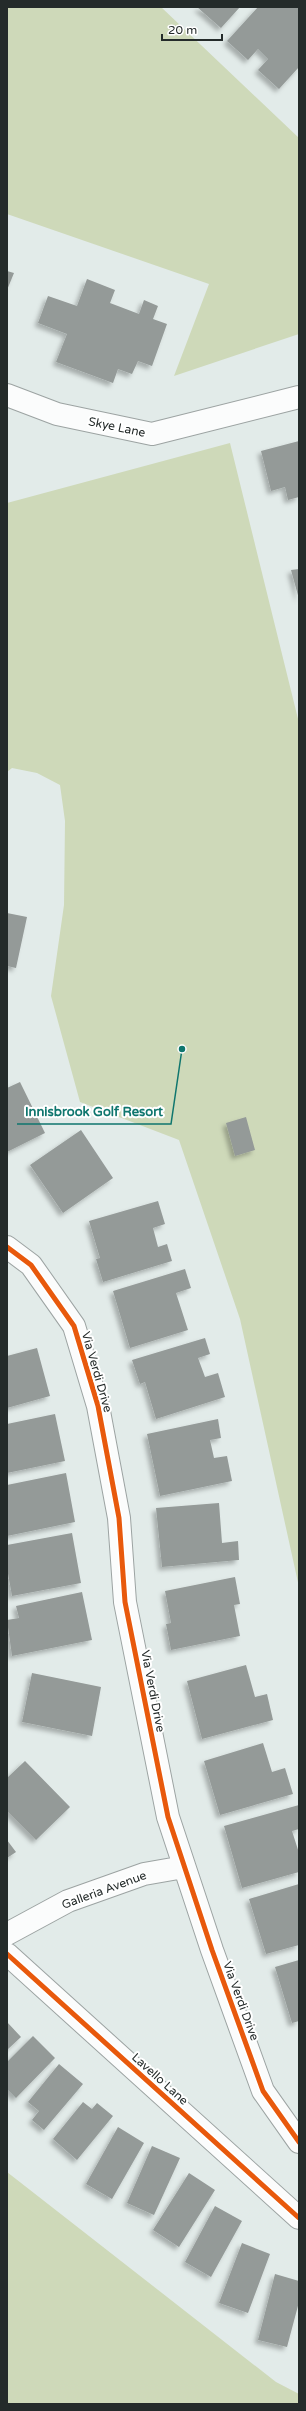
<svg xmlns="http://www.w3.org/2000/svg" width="306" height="2411" viewBox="0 0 306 2411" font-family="'Varela Round',sans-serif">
	<defs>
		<filter id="shadow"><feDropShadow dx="-3.5" dy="3.5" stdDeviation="2" flood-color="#0004"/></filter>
	</defs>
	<rect width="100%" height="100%" fill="#e2ebe9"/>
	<path fill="#ced9b9" d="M7,7H161L299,138V334L174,376L209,284L7,214Z
		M230,443L299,723V1587L240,1319L179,1140L80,1102L51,996L64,905L65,821L60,785L37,773L12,768L7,772V503Z
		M7,2172L276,2382L299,2394V2404H7Z"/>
	<path fill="#949a98" filter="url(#shadow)" d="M197,7H240L221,28Z
		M258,7H299V67L279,89L258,70L268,59L258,49L248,60L227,41Z
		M7,271L14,273L7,290Z
		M87,279L115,290L110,303L139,314L144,300L158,306L153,319L167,324L152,366L138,361L132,374L118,369L113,383L56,362L67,334L38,323L48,296L77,306Z
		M299,441V497L288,500L285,487L271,491L261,451Z
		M299,569V599L291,570Z
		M7,913L27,917L16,968L7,966Z
		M20,1082L45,1133L7,1152V1088Z
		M246,1117L255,1150L235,1156L226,1123Z
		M81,1130L113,1178L63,1213L30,1165Z
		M158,1201L165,1224L153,1228L158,1247L167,1244L172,1261L103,1282L96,1259L100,1258L89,1221Z
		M185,1269L191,1288L176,1293L188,1330L130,1348L113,1291Z
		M205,1338L210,1354L198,1358L205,1377L218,1373L225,1397L156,1419L145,1382L140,1384L132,1360Z
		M37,1348L50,1396L7,1408V1356Z
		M55,1414L65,1461L7,1473V1424Z
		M218,1419L221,1438L210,1440L214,1458L227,1456L232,1481L160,1496L147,1434Z
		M66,1473L75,1522L7,1536V1485Z
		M219,1503L222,1543L238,1541L239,1560L162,1567L156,1508Z
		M72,1533L81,1583L12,1596L7,1568V1545Z
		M235,1577L240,1604L234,1605L240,1636L171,1650L166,1624L171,1623L165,1591Z
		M82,1592L92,1640L12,1656L7,1620L19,1618L16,1606Z
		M246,1665L255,1697L267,1694L273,1720L202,1739L187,1681Z
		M32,1673L101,1687L92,1736L22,1722Z
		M263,1743L272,1772L285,1768L293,1794L220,1815L204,1761Z
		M25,1761L70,1807L36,1840L7,1811V1778Z
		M299,1805V1829L292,1831L299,1853V1872L242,1888L224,1826Z
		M7,1840L16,1852L7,1858Z
		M299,1884V1945L266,1954L249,1899Z
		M299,1960V2021L292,2023L275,1967Z
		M7,2022L21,2037L7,2050Z
		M33,2036L55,2058L16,2098L7,2089V2062Z
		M59,2064L83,2084L44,2130L32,2120L39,2111L28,2102Z
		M83,2102L92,2109L97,2103L113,2116L77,2160L53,2139Z
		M118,2127L144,2143L112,2199L86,2184Z
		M152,2146L180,2158L154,2215L127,2203Z
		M189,2173L215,2190L179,2247L153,2230Z
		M215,2206L242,2221L211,2277L185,2262Z
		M242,2243L270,2254L248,2313L219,2303Z
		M275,2274L299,2281V2302L287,2347L258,2340Z"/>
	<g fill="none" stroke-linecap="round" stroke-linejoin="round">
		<defs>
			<path id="street" d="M7,395L57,414L152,434L299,397
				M7,1247L31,1265L74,1326L98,1406L119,1518L125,1602L168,1817L212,1950L263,2091L299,2142
				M7,1934L68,1901L144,1874L184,1867
				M7,1954L299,2218"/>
		</defs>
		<use href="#street" stroke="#9ca3a2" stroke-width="24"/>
		<use href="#street" stroke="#fbfcfc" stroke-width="22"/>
		<defs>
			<path id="cycleway" d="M7,1247L31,1265L74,1326L98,1406L119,1518L125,1602L168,1817L212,1950L263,2091L299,2142
				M7,1954L299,2218"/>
		</defs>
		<use href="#cycleway" stroke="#fff" stroke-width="8"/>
		<use href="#cycleway" stroke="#e8590c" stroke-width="5"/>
	</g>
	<g text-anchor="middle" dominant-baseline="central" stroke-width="4" stroke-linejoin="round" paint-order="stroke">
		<g font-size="12" fill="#242b2a" stroke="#fff">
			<text transform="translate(117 427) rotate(12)">Skye Lane</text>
			<text transform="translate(97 1372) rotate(74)">Via Verdi Drive</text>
			<text transform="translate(153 1691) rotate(79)">Via Verdi Drive</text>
			<text transform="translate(104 1890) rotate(-20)">Galleria Avenue</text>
			<text transform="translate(241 2001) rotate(70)">Via Verdi Drive</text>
			<text transform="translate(160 2079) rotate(42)">Lavello Lane</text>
		</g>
	</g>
	<path fill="none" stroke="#0f766e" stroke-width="1.5" d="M182 1049L171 1124H17"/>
	<circle fill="#0f766e" stroke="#fff" stroke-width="1.5" cx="182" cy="1049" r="4"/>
	<g font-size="13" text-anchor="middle" font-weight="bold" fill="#0f766e" stroke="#fff" stroke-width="4" stroke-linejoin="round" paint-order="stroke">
		<text x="94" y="1116">Innisbrook Golf Resort</text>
	</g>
	<rect width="306" height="2411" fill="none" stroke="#242b2a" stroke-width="16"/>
	<path d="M162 34v6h60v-6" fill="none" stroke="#242b2a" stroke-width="2"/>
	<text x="168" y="34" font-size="12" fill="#242b2a" stroke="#ffffff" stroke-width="3" paint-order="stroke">20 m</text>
</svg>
